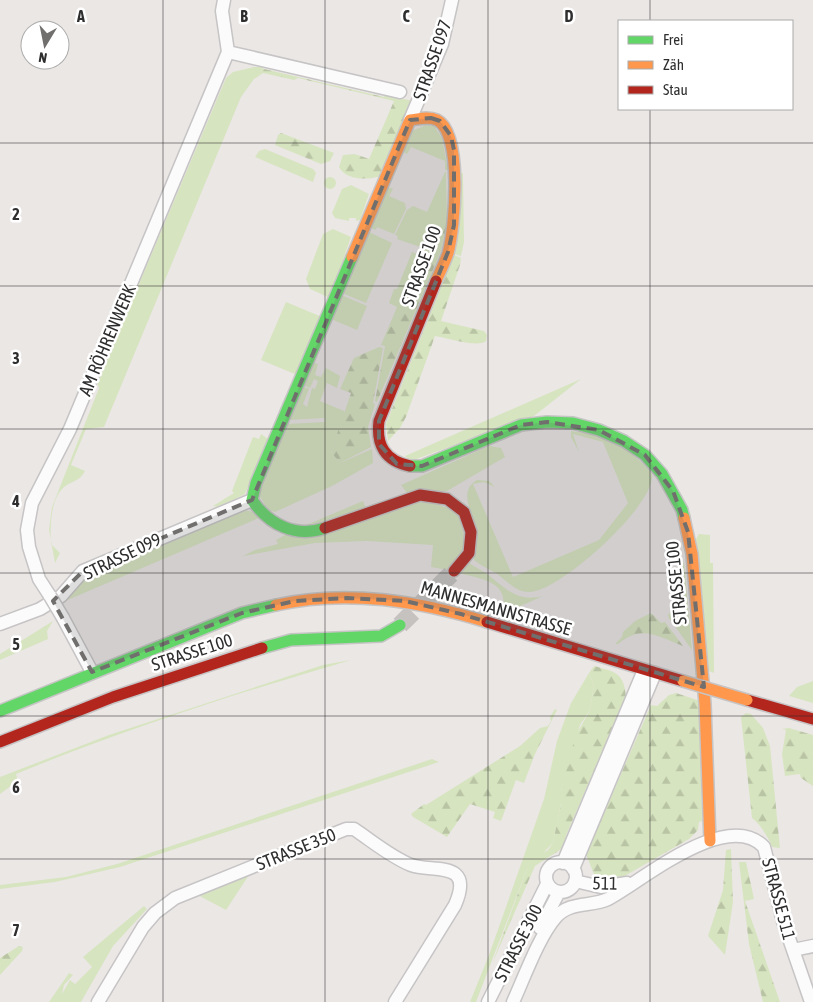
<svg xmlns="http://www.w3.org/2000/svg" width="813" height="1002" viewBox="0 0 813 1002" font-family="'Asap Condensed',sans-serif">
	<defs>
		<pattern id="forest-firs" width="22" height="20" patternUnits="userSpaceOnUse" patternTransform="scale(1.25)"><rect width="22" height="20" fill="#d7e4c0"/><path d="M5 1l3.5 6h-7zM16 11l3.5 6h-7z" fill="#b9c4a5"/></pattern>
	</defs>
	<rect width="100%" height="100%" fill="#ebe7e5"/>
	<path fill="#d7e4c0" d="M254,67H262L259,76L254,79L241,97L104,427L86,429L71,465L85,471C80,480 76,480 67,485C50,495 50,527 51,544L60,553L55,563L49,530L52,507L99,388L97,383L226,78L233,72Z
		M426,125L434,126L442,138L448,170H445V161L411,147L407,154L403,152L412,131Z
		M265,149L313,169L316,173L313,182L255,157L259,151Z
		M445,172H446L447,224L440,226V239L431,259L401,313L392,319L397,307L389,303L394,289H397L412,252L417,254L420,247L397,239L398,236L395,235L407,210L413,206L427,212Z
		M460,173H463L464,242L461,256L454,254Z
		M324 183a6 6 0 1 1 12 0a6 6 0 1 1-12 0Z
		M351,185L369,194L360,220L356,221V218H349V221L335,218L332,213L342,189Z
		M388,187L393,189L389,196L405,203L406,209L394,234L377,227L376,230L371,228Z
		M333,229L351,237L330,298L310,289L306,279L323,234Z
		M369,232L392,243L366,303L342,293Z
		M341,295L367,306L357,330L331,319Z
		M286,302L322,317L297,375L261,360Z
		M312,362L318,364L315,375L321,377L326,368L340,376L337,388L327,383L320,401L344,411L345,414L331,452L340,463L372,449L373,463L332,486L275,512L268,510L258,493L286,424L325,422L324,418L288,420L302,386L309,389L303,404L307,407L312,388L315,389L318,381L314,379L310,388L303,385Z
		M581,379L534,416L411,461L405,456Z
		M571,431C582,433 598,433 609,439C618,443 650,466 652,475C656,504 559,593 529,592C514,592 506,579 494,572C487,568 480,565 474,560C474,550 477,537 475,527C472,511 458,491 477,480L489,481L495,487L484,482L473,484L513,577L599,540L628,503L603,442L573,434L579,452L571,437Z
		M261,434L268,439L245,494L219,507L213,506L234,493L232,491L253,437L259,439Z
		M489,446L501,448L505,457L447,491L407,493L401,485Z
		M424,500L457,511L467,544L448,570L431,567L433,545L367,541L315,543L243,556L255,550L278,544L276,540L285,535Z
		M363,501L366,508L297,529Z
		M238,511H250L261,517L35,614L88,574Z
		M699,534L710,535V563H713L714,673L709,671L696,539Z
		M467,562C475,567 484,571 491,577C508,591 519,602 543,596L509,611L503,609C508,581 481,579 459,573Z
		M684,562L692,650L669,618L668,615L675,607L671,604L676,597L667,588Z
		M53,621L47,631L48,639L0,660V654Z
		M351,660C238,693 125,729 16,774L18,781L0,794V777L109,735L323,665Z
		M589,673L594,685L590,710L580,725L561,791V803L553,843L527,869L476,1002H470L489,955L544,799L557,741L571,703Z
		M813,681V703L789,696L797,687Z
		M432,759L439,762L120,867L55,882L0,889V885L66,877L117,864Z
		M251,872L226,910L194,893Z
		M144,906L147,909L113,946L81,1002H49L69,973L73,975L64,985L62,994L70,980L75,984L92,967L83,957Z"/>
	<path fill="url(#forest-firs)" d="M262,67L264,69L384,97L385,95L413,101L381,176C369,180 346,181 339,167L343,155L355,154L369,159L394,101L298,78L294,80L263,73L259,76Z
		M281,133L334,153L330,161L321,164L275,145L278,135Z
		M436,224H447L441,251L377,402L375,401L385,346L381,345L392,319L401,313L431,259L440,239L435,236L440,226Z
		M454,255L461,258L460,265L441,321L484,331L487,335L486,341C478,348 447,338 435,336L406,417L400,428L388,441L386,424Z
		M379,347L383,348L373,403L375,404L368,427L371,447L340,463L331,452L351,393L340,389L354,358Z
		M651,613L661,623L665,622L683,646C657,636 642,624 618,644H615L622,637L623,632L635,621Z
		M594,666C615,672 624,672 626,697L567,833L563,848L535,866L492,964L527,869L533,858L548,850L553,843L561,803V791L575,737L590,710L594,685L589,673Z
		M676,693L700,701L702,821L699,822L698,830L689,839L623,877H595L586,854L651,705L657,706L669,695Z
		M555,709L557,710L535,754L524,783L516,780L501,821L493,818L495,812L470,804L447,837L413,817L411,814L424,804L426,805L520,746L540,728L548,726L551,721L550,717Z
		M746,713L751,714L763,728L770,746L780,848L772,847C769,838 760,824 752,818L741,717Z
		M789,728L813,735V786L801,778L800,774L785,776L782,754L786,730L782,729Z
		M731,849L733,902L725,955L708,936L723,890L726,850Z
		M739,862H746L754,899L745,901L780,1002H763L749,944Z
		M19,946L23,947L22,951L0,975V958Z"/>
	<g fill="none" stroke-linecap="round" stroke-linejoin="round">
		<path stroke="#c5c2c0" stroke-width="18" stroke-dasharray="18 9" stroke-linecap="butt" d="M400,625L454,571"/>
		<defs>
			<path id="street" d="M228,52L400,92
				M410,120L442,44L452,0
				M50,596L39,579L29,547L27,530L32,503L70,429L228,52L222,11L224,0
				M63,618L92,672
				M0,624L40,609L61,596L83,571L252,500
				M546 877a15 15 0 1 1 30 0a15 15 0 1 1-30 0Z
				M563,863L644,670
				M573,869L655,673
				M575,881L601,887L627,883
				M540,928L559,892
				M793,950L813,946
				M98,1002L143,927L155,913L175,898L346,829H354C372,841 391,857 411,865C432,873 475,859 455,905L395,1002
				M488,1002L547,884
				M513,1002C524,978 539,936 556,917C570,901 591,907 608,899C642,881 727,808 764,847L783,921L811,1002"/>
			<path id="fast" d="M410,466H422L521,425L547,422L573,423L599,430L624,441L645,455L662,474L682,510L684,518
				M325,528C296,538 269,525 252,500L256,483L352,257
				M262,648L291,640L381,636L400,625
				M0,711L242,613L276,605"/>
			<path id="slow" d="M352,257L410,120C419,119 428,116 437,120C463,133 455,228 448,253C445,262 440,272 436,281
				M684,518L692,554L705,704L710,841
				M276,605C347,589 419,601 487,622"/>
			<path id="jam" d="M410,466C385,461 376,445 379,421L436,281
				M325,528L420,495L447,499L464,512L471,532L469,553L454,571
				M487,622L683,681
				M747,700L813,719
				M0,742L113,697L262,648"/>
		</defs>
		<use href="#street" stroke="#c6c4c5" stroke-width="15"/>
		<use href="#fast" stroke="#c6c4c5" stroke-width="14"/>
		<use href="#slow" stroke="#c6c4c5" stroke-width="14"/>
		<use href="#jam" stroke="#c6c4c5" stroke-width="14"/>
		<use href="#street" stroke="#fcfbfb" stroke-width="12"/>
		<use href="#fast" stroke="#63d668" stroke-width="11"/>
		<use href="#slow" stroke="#ff974d" stroke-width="11"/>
		<use href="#jam" stroke="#b3261e" stroke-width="11"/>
		<defs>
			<path id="street-bridge" d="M50,596L63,618"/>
			<path id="slow-bridge" d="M683,681L747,700"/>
		</defs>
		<use href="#street-bridge" stroke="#c6c4c5" stroke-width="15" stroke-linecap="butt"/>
		<use href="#slow-bridge" stroke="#c6c4c5" stroke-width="14" stroke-linecap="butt"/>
		<use href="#street-bridge" stroke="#fcfbfb" stroke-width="12"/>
		<use href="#slow-bridge" stroke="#ff974d" stroke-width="11"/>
	</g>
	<path fill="#706f6e" fill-opacity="0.2" stroke="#706f6e" stroke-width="4" stroke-dasharray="10 6" stroke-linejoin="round" d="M431,118L440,121L451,136L454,150V225L448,252L379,421V444L397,464L422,466L521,425L547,422L599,430L645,455L673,491L688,532L704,687L461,614L405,601L347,598L295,601L242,613L92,672L53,601L83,571L252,500L410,120Z"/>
	<path fill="none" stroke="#2e2e2e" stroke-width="1" stroke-opacity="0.55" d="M163,0V1002M325,0V1002M488,0V1002M650,0V21M650,109V1002M0,143H813M0,286H813M0,429H813M0,573H813M0,716H813M0,859H813"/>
	<g text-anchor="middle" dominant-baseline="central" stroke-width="5" stroke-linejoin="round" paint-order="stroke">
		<g font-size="18" fill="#2e2e2e" stroke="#fff">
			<text transform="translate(432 60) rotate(-71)">STRASSE 097</text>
			<text transform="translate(421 266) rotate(-70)">STRASSE 100</text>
			<text transform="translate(107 340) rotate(-67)">AM RÖHRENWERK</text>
			<text transform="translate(122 556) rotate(-26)">STRASSE 099</text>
			<text transform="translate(676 583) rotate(-96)">STRASSE 100</text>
			<text transform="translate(496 608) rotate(16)">MANNESMANNSTRASSE</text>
			<text transform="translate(192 652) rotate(-18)">STRASSE 100</text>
			<text transform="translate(296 849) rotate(-22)">STRASSE 350</text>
			<text transform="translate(605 883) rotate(1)">511</text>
			<text transform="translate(779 899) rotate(75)">STRASSE 511</text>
			<text transform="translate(518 943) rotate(-63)">STRASSE 300</text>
		</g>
	</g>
	<g font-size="16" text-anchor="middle" font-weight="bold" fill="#2e2e2e" stroke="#fff" stroke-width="5" stroke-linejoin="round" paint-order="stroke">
		<text x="81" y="22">A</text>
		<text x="244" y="22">B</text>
		<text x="406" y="22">C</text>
		<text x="569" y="22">D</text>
		<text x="16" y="220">2</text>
		<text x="16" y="364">3</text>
		<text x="16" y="507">4</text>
		<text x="16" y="650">5</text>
		<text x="16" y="793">6</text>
		<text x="16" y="936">7</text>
	</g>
	<rect x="618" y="20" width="175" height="90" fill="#ffffff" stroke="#ababab"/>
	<rect x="628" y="36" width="25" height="8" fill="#63d668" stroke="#ababab"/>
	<text x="663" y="45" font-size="15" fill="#2e2e2e">Frei</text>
	<rect x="628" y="61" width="25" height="8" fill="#ff974d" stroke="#ababab"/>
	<text x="663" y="70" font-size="15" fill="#2e2e2e">Zäh</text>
	<rect x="628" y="86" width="25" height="8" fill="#b3261e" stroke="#ababab"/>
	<text x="663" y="95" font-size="15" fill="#2e2e2e">Stau</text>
	<g transform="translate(45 45) rotate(190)"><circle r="24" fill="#ffffff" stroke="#ababab"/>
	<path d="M0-4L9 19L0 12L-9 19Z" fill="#706f6e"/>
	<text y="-8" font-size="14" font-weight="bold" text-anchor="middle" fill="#2e2e2e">N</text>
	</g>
</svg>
